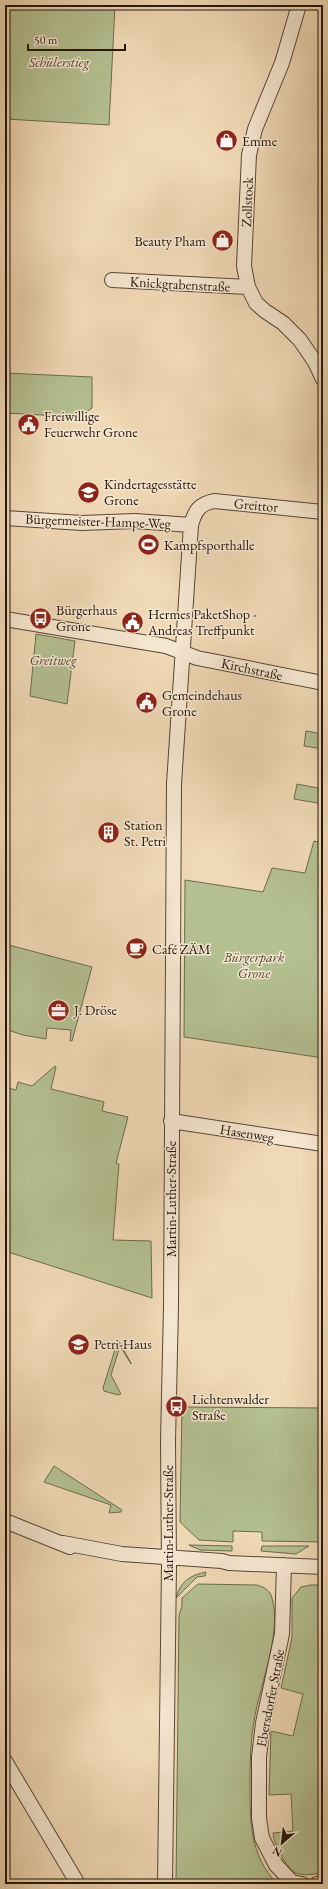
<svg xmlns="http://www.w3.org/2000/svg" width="328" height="1889" viewBox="0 0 328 1889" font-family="'EB Garamond',serif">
	<rect width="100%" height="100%" fill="#f0d9b6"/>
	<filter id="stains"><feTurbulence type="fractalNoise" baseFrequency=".005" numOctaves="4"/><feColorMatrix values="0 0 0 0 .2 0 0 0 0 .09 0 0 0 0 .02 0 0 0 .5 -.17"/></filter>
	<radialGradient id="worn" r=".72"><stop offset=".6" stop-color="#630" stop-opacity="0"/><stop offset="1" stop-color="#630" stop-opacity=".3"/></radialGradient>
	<path fill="#b4c092" stroke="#6c6a4e" d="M5,5H115L109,125L5,119Z
		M5,373L92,377V408L79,417L5,413Z
		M36,634L75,641L67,704L30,696Z
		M306,731L323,734V749L304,746Z
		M297,784L323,789V804L294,799Z
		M314,841L323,843V1058L184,1037L185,880L263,892L272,868L305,873Z
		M5,944L92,967L72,1041H70L71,1030L47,1028L46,1039L23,1035L5,1029Z
		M55,1066L56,1067L51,1089L104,1102L102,1111L128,1117L116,1163L119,1164L113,1240L151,1241L152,1298L5,1251V1087L16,1090L18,1082L32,1086Z
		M118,1340L131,1363V1364L120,1346L111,1375L121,1394L118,1395L104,1391L103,1388Z
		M182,1407L323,1408V1542L262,1541V1532L233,1531V1542L199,1540L180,1522Z
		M54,1466L122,1510L121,1512L109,1513L111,1505L44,1482Z
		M189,1545L232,1546V1551L200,1550Z
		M262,1546H309L296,1554L261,1551Z
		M206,1572L205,1576L197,1577L176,1598C180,1582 190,1575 206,1572Z
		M198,1584L257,1585C264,1587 270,1590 272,1598C281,1630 264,1675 257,1706C251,1731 250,1756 250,1782C250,1818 249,1857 278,1884H176L179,1616L182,1606V1598Z
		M311,1585H323V1873C314,1874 303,1877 294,1872C286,1867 273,1842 273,1833L293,1831L291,1794L269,1795L271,1731L293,1736L303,1694L281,1688L292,1638V1598L301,1587Z"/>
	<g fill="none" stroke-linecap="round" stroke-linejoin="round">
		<defs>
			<path id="minor" d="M299,5L282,63L255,129L249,155L244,266L248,287L256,303L265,311L283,323L300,340L315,362L323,379
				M112,280L248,287
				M5,518L82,523L135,521L191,525
				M5,619L166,646L197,658L323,683
				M171,1121L323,1144
				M5,1521L70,1547
				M63,1543L122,1554L222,1561L229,1563L323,1567
				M284,1565L282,1634L263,1723L259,1757V1818L262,1838L276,1865L292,1882L302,1884
				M5,1761L78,1884
				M165,1884L169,1565L168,1441L171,1306L174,784L191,525C195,511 199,504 214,501L323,512
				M317,1884L323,1883"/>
		</defs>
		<use href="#minor" stroke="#574636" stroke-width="16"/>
		<use href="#minor" stroke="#f5e6d0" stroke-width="14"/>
	</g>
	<defs>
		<symbol id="shop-disc" viewBox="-11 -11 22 22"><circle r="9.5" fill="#8f2418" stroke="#f5e6d0"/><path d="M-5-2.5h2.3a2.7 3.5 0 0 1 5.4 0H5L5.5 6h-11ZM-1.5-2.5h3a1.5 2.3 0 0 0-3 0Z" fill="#fff"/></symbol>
		<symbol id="civic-disc" viewBox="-11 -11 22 22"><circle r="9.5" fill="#8f2418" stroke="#f5e6d0"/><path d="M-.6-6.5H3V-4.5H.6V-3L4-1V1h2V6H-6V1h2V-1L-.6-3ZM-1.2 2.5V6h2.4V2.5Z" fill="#fff"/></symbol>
		<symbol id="school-disc" viewBox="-11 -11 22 22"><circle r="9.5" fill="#8f2418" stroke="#f5e6d0"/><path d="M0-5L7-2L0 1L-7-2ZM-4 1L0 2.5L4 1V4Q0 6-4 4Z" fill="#fff"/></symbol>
		<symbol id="stadium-disc" viewBox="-11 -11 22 22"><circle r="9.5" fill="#8f2418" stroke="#f5e6d0"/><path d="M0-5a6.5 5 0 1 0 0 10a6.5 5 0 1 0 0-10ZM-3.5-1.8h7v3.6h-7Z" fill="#fff"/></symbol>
		<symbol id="bus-disc" viewBox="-11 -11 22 22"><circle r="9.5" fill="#8f2418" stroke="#f5e6d0"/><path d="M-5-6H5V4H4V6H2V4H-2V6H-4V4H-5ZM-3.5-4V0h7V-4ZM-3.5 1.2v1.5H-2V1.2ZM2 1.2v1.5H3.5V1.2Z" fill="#fff"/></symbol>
		<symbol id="building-disc" viewBox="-11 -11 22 22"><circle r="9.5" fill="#8f2418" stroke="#f5e6d0"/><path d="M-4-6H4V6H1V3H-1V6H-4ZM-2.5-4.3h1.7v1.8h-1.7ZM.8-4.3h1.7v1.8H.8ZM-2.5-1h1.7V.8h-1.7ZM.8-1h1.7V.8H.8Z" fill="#fff"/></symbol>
		<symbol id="cafe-disc" viewBox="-11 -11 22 22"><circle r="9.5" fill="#8f2418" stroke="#f5e6d0"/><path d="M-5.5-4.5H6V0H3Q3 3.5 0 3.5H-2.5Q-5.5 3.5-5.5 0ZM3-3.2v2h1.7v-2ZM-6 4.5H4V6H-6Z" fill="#fff"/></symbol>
		<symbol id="office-disc" viewBox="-11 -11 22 22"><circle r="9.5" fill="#8f2418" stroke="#f5e6d0"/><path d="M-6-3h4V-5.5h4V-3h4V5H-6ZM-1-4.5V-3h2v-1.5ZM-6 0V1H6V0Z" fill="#fff"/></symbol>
	</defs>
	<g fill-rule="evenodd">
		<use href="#shop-disc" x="214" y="128" width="25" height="25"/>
		<use href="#shop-disc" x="210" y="228" width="25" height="25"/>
		<use href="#civic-disc" x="16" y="412" width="25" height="25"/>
		<use href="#school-disc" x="76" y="480" width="25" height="25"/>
		<use href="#stadium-disc" x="136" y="532" width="25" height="25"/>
		<use href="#bus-disc" x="28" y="606" width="25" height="25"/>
		<use href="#civic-disc" x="120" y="610" width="25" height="25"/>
		<use href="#civic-disc" x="134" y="690" width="25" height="25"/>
		<use href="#building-disc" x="96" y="820" width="25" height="25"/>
		<use href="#cafe-disc" x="124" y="936" width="25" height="25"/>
		<use href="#office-disc" x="46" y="998" width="25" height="25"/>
		<use href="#school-disc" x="66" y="1332" width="25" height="25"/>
		<use href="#bus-disc" x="164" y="1394" width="25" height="25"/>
	</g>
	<g text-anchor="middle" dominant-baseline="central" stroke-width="3" stroke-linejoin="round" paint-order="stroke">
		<g font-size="14" font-style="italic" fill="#4f4834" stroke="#f5e6d0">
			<text x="59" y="62">Schülerstieg</text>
			<text x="53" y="660">Greitweg</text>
			<text x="254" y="957">Bürgerpark<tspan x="254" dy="16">Grone</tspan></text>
		</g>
		<g font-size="14" fill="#24150b" stroke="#f5e6d0" text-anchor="start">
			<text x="242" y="141">Emme</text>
			<text x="206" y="241" text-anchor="end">Beauty Pham</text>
			<text x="44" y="416">Freiwillige<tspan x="44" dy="16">Feuerwehr Grone</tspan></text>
			<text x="104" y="484">Kindertagesstätte<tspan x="104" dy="16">Grone</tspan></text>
			<text x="164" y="545">Kampfsporthalle</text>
			<text x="56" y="610">Bürgerhaus<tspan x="56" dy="16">Grone</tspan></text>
			<text x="148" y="614">Hermes PaketShop -<tspan x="148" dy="16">Andreas Treffpunkt</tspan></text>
			<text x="162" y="695">Gemeindehaus<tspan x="162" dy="16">Grone</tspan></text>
			<text x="124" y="825">Station<tspan x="124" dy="16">St. Petri</tspan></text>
			<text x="152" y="949">Café ZÄM</text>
			<text x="74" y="1010">J. Dröse</text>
			<text x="94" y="1344">Petri-Haus</text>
			<text x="192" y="1399">Lichtenwalder<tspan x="192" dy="16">Straße</tspan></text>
		</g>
		<g font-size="14" fill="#24150b" stroke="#f5e6d0">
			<text transform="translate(247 202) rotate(-88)">Zollstock</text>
			<text transform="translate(180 284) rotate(3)">Knickgrabenstraße</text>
			<text transform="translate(256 505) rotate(5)">Greittor</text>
			<text transform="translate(98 521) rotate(2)">Bürgermeister-Hampe-Weg</text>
			<text transform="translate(252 669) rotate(12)">Kirchstraße</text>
			<text transform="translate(247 1133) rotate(9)">Hasenweg</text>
			<text transform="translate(171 1199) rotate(-90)">Martin-Luther-Straße</text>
			<text transform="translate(168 1523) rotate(-90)">Martin-Luther-Straße</text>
			<text transform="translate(270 1698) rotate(-79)">Ebersdorfer Straße</text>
		</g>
	</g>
	<rect width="328" height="1889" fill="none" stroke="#f0d9b6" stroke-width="20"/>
	<rect x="6" y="6" width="316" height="1877" fill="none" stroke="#24150b" stroke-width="2"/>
	<rect x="10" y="10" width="308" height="1869" fill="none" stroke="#24150b"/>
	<g transform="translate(282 1843) rotate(208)" stroke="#f5e6d0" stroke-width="3" paint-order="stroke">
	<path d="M0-3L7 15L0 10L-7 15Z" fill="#24150b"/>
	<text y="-6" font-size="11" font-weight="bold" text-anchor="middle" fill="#24150b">N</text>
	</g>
	<path d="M28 44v6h97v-6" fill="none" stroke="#24150b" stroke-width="2"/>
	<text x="34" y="44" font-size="12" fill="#24150b" stroke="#f5e6d0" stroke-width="3" paint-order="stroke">50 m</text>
	<rect width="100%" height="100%" filter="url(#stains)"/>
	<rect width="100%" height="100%" fill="url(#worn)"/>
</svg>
